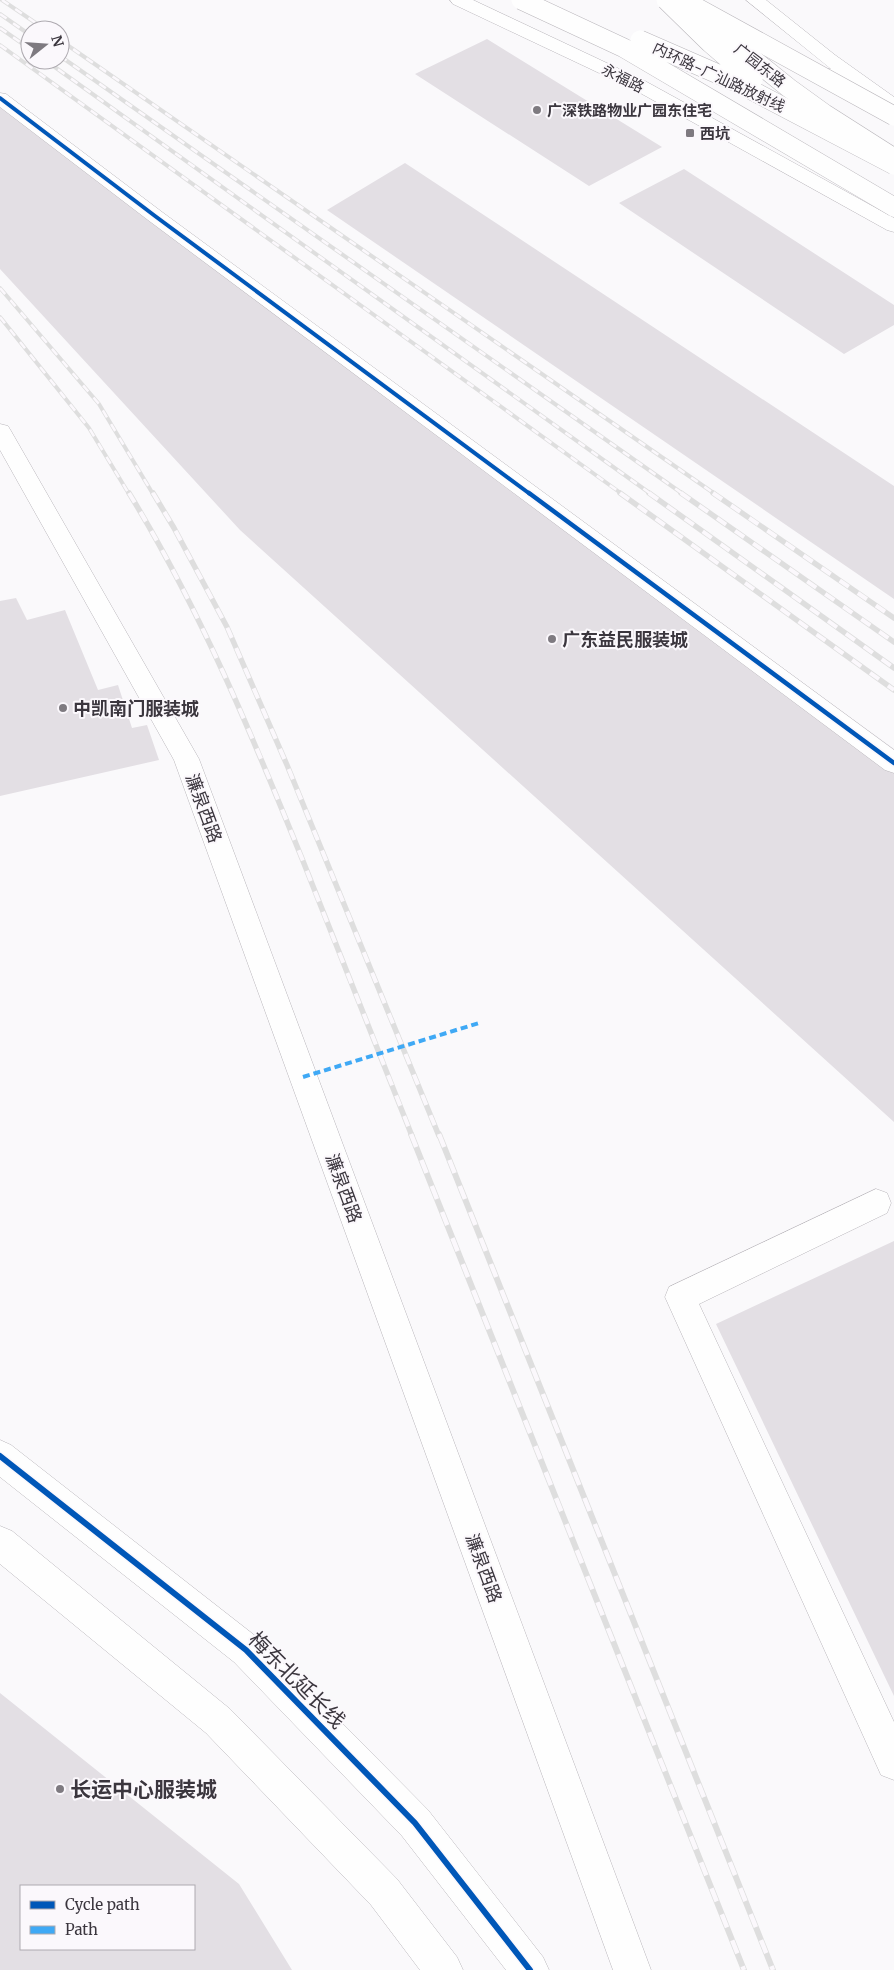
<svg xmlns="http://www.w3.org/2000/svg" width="894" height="1970" viewBox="0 0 894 1970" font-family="Merriweather,'Noto Sans SC',serif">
	<rect width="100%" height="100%" fill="#faf9fb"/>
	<path fill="#e3dfe4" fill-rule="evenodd" d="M487,39L662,147L589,186L415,74Z
		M0,99L894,749V1122L240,530L0,269Z
		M405,163L894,486V599L327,210Z
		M684,169L894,305V325L844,354L619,203Z
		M16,598L27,620L65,610L98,690L118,685L132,728L147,725L159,760L0,796V601Z
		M894,1241V1696L716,1324Z
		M0,1693L239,1884L292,1970H0ZM21,1886H194V1949H21Z"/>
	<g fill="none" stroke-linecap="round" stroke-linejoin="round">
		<defs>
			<path id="minor" d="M0,93L6,94L162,212L894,750V773L885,770L148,220L0,107Z
				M0,424L8,426L11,431L199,759L651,1970H613L174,760L0,450Z
				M876,1189L887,1193L891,1203L887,1213L699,1304L894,1722V1780L881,1775L665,1297L669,1287Z
				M0,1440L11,1445L258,1638L428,1810L543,1957L549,1970H506L402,1836L234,1662L0,1477Z
				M0,1526L12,1531L230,1709L397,1879L457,1957L463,1970H420L371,1905L206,1733L0,1564Z"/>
			<path id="major" d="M450,0H473L645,81L894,218V232L887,230L633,89L453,4Z
				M746,0H766L835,55L894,97V110L888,109L872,98L821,77L818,73L821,69H831Z"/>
		</defs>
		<use href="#minor" stroke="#b9b6bb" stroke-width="1"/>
		<use href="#major" stroke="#b9b6bb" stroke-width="1"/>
		<use href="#minor" fill="#fefefe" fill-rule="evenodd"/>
		<use href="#major" fill="#fefefe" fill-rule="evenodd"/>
		<defs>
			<path id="rail-far2" d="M2,0L46,30
				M0,14L30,35
				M0,28L30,49
				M60,40L715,494
				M0,45L622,494
				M60,56L683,494
				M45,60L651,494
				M0,288L99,404L153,494
				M0,317L89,428L129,494"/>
			<path id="rail-far1" d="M129,493C200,609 252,735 303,861C339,953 376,1044 412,1136
				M153,493L174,528L227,627L287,765L439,1136
				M620,493L894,690
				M649,493L894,668
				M681,493L894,642
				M713,493L894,618"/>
			<path id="rail" d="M411,1134L744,1970
				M439,1134L773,1970"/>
		</defs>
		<use href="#rail-far2" stroke="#dedede" stroke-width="4"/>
		<use href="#rail-far1" stroke="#dedede" stroke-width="5.5"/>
		<use href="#rail" stroke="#dedede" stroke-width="6"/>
		<use href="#rail-far2" stroke="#fbf8fc" stroke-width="2.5" stroke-dasharray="8" stroke-linecap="butt"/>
		<use href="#rail-far1" stroke="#fbf8fc" stroke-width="4" stroke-dasharray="11" stroke-linecap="butt"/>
		<use href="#rail" stroke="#fbf8fc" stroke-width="4.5" stroke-dasharray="14" stroke-linecap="butt"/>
		<defs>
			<path id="major-bridge" d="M684,4L789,88L825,114L891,156"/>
			<path id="highway-bridge" d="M521,0L624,48L894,207
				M666,0L710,43L753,80
				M683,0L894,116
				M640,40L734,81L894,165"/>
		</defs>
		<use href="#major-bridge" stroke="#b9b6bb" stroke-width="20" stroke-linecap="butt"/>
		<use href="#highway-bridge" stroke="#b9b6bb" stroke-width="20" stroke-linecap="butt"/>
		<use href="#major-bridge" stroke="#fefefe" stroke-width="19"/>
		<use href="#highway-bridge" stroke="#fefefe" stroke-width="19"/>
		<path stroke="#3fa9f5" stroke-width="4" stroke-dasharray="7 4" stroke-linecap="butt" d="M303,1077L479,1023"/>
		<defs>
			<path id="cycleway-far2" d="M0,98L155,216L530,494"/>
			<path id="cycleway-far1" d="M529,493L894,763"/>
			<path id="cycleway" d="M0,1456L246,1650L415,1823L530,1970"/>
		</defs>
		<use href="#cycleway-far2" stroke="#fbf8fc" stroke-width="6"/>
		<use href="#cycleway-far1" stroke="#fbf8fc" stroke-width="8"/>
		<use href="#cycleway" stroke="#fbf8fc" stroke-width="9"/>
		<use href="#cycleway-far2" stroke="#0057b8" stroke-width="4"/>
		<use href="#cycleway-far1" stroke="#0057b8" stroke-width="4.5"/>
		<use href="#cycleway" stroke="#0057b8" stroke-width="6"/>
	</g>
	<g fill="#7e7a80" stroke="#fbf8fc" stroke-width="2">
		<circle cx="537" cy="110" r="5"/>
		<rect x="685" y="128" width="10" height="10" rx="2.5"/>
		<circle cx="552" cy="639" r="5"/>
		<circle cx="63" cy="708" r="5"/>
		<circle cx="60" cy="1789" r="5"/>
	</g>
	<g text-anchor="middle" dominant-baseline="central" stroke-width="4" stroke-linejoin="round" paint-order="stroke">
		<g font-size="15" fill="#3b363e" stroke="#fbf8fc">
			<text transform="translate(760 65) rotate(38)">广园东路</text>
			<text transform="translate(719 77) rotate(25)">内环路-广汕路放射线</text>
			<text transform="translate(623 78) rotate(27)">永福路</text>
		</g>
		<g font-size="15" font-weight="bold" fill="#3b363e" stroke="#fbf8fc" text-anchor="start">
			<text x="547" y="110">广深铁路物业广园东住宅</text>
			<text x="700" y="133">西坑</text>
		</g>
		<g font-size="18" font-weight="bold" fill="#3b363e" stroke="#fbf8fc" text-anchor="start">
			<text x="562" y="639">广东益民服装城</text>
			<text x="73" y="708">中凯南门服装城</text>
		</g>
		<g font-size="18" fill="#3b363e" stroke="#fbf8fc">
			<text transform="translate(204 808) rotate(70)">濂泉西路</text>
			<text transform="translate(344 1188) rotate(70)">濂泉西路</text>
			<text transform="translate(484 1568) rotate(70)">濂泉西路</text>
		</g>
		<g font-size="21" fill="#3b363e" stroke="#fbf8fc">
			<text transform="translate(297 1680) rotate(45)">梅东北延长线</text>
		</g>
		<g font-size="21" font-weight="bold" fill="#3b363e" stroke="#fbf8fc" text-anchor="start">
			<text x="70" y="1789">长运中心服装城</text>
		</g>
	</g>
	<rect x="20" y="1885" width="175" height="65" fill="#fbf8fc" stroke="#aeaab0"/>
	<rect x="30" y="1901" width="25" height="8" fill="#0057b8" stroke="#aeaab0"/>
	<text x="65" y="1910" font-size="15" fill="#3b363e">Cycle path</text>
	<rect x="30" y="1926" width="25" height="8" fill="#3fa9f5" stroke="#aeaab0"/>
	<text x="65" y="1935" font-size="15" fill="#3b363e">Path</text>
	<g transform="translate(45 45) rotate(73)"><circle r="24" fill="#fbf8fc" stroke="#aeaab0"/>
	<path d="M0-4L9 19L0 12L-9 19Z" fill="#7e7a80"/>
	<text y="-8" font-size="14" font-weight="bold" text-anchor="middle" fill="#3b363e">N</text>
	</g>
</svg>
